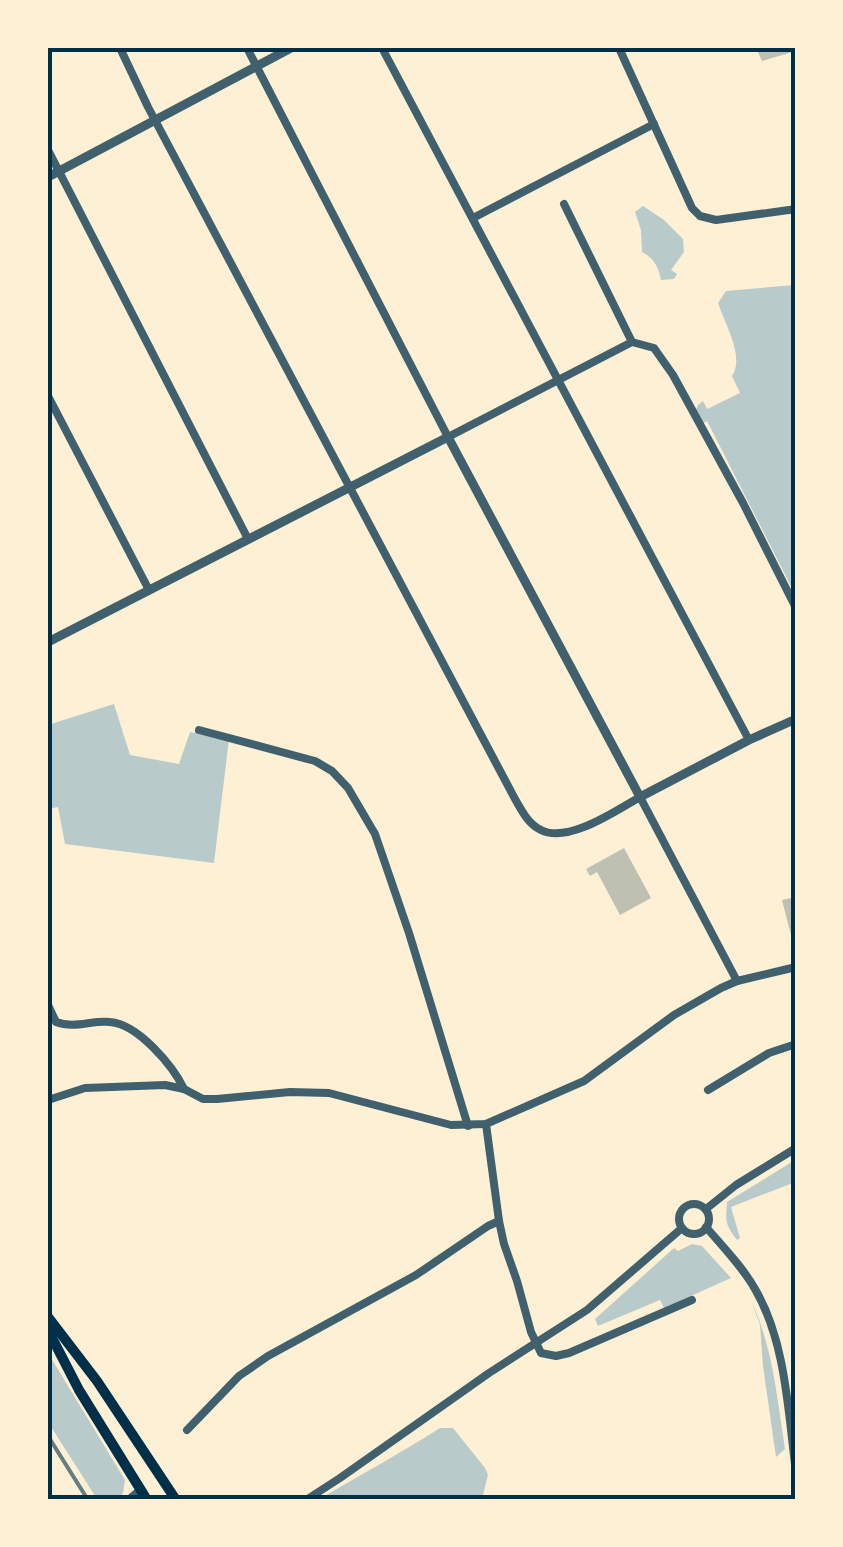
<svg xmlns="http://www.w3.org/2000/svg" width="843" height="1547" viewBox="0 0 843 1547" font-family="Mulish,sans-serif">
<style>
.green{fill:#b9caca}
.building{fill:#bec0b2}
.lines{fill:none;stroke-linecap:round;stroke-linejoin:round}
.minor{stroke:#3f606c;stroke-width:8}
.tertiary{stroke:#3f606c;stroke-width:9}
.secondary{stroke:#003049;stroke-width:10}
.rail{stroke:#657d81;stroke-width:4}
.neatline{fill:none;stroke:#003049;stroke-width:4}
</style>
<rect width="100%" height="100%" fill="#fdf0d5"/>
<g class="green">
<path d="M643 206 664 220 683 239 684 252 671 270 677 274 674 279 661 280C659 268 654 258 642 252L641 230 635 212Z"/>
<path d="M795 285V594L707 421 703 423 696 410 698 405 703 401 707 409 740 393 732 376C745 357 725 324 718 303L726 291Z"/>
<polygon points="114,704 130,755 179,764 190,732 229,739 214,863 65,844 58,807 48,809 48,725"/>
<path d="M795 1160V1182L731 1207 740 1238 737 1240C724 1223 726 1221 727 1202Z"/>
<polygon points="692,1244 702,1246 731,1278 664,1308 660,1300 598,1326 595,1319 674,1248 678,1251"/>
<path d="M751 1300C773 1348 777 1398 785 1449L776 1457 763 1366 760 1325Z"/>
<polygon points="48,1353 125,1480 123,1493 118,1499 97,1499 48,1422"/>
<path d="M440 1428H453L485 1468 488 1475 482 1499H320C360 1475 401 1453 440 1428Z"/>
</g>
<g class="building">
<polygon points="756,48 796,48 796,51 762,61"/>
<polygon points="624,848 651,898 620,915 597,872 590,876 586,869"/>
<polygon points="796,897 796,938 792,939 782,900"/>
</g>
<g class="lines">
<g class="minor">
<path d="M120 48 148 107 515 799C522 811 528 824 541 830 568 844 617 810 640 797L737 981"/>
<polyline points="247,48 448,437 632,342 654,348 673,375 743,503 796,608"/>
<polyline points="382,48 749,740"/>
<polyline points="619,48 692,208 700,216 716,220 796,209"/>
<polyline points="48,150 248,539"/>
<polyline points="564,204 632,342"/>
<polyline points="473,218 654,124"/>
<polyline points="48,396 149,590"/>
<polyline points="199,730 315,761 332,771 348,788 375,834 409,933 468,1126"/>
<path d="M48 1005 56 1022C74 1029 92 1020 110 1022 138 1024 173 1066 184 1089"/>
<polyline points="708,1090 769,1053 796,1044"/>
<polyline points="48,1100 85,1088 165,1085 184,1089 203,1099 217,1099 290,1092 329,1093 451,1125 486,1124 584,1081 674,1015 721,988 737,981 796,967"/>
<polyline points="486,1124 499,1221 504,1244 517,1281 531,1332 541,1353 556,1356 569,1353 692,1300"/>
<circle cx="694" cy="1219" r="15"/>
<polyline points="706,1209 736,1185 796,1148"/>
<path d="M706 1227C723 1247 742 1266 755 1289 786 1342 788 1412 796 1472"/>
<polyline points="187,1430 239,1376 268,1356 416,1275 488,1226 499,1221"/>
<polyline points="306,1500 340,1478 489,1373 587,1310 682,1228"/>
</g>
<g class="tertiary">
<polyline points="48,177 291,48"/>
<polyline points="48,642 448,437 640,797 749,740 796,719"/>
<polyline points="129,1500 141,1490"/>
</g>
<g class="secondary">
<polyline points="48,1317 97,1381 176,1500"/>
<polyline points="48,1330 79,1390 147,1500"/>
</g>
<polyline class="rail" points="48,1436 88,1500"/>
</g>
<rect width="843" height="1547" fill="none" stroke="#fdf0d5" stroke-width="100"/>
<rect x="50" y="50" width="743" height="1447" class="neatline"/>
</svg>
